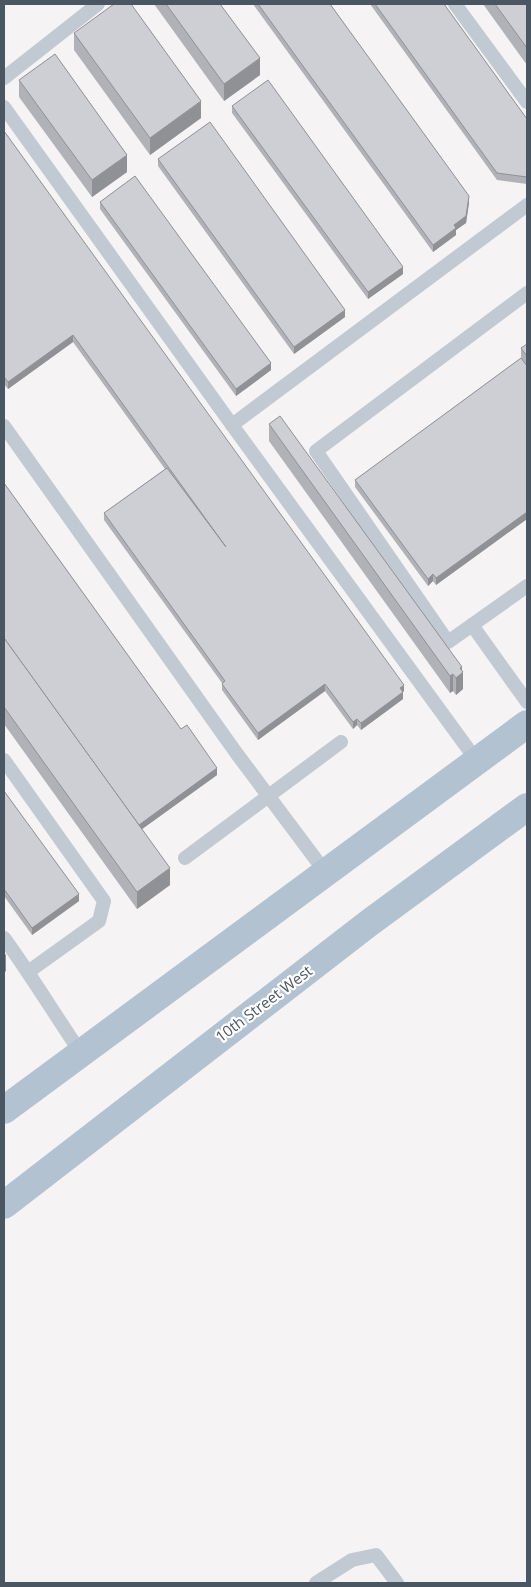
<svg xmlns="http://www.w3.org/2000/svg" width="531" height="1587" viewBox="0 0 531 1587" font-family="'Open Sans',sans-serif">
<style>
.lines{fill:none;stroke-linecap:round;stroke-linejoin:round}
.service{stroke:#c1cad2;stroke-width:14}
.primary{stroke:#b3c2d1;stroke-width:28}
.wall{fill:#b0b2b7}
.shaded-wall{fill:#909195}
.building{fill:#cdcfd5;stroke:#909195}
.labels{text-anchor:middle;stroke-width:4.5;stroke-linejoin:round;paint-order:stroke}
.street-label{font-size:15px;fill:#4a5661;stroke:#fff}
</style>
<rect width="100%" height="100%" fill="#f5f3f3"/>
<g class="lines">
<g class="service">
<polyline points="455,4 527,102"/>
<polyline points="4,78 98,4"/>
<polyline points="4,107 232,425 527,205"/>
<polyline points="527,293 316,451 448,642 527,586"/>
<polyline points="232,425 477,761"/>
<polyline points="4,426 237,754 326,873"/>
<polyline points="472,625 527,702"/>
<polyline points="4,760 104,901 99,921 28,972"/>
<polyline points="185,858 341,742"/>
<path d="M4 938C31 975 55 1015 81 1053"/>
<polyline points="316,1583 352,1560 376,1555 397,1583"/>
</g>
<g class="primary">
<polyline points="4,1110 527,724"/>
<polyline points="4,1205 369,923 527,807"/>
</g>
</g>
<g class="wall">
<polygon points="154,4 220,4 260,75 224,101"/>
<polygon points="253,4 330,4 469,203 466,223 456,230 456,235 433,252"/>
<polygon points="370,4 444,4 527,119 527,184 497,180"/>
<polygon points="483,4 527,4 527,65"/>
<polygon points="74,33 201,118 150,155 74,50"/>
<polygon points="19,80 127,172 92,197 19,97"/>
<polygon points="232,106 403,274 368,299 232,113"/>
<polygon points="4,131 404,691 403,692 403,699 361,730 357,725 353,729 325,691 258,740 222,690 222,683 104,520 104,513 165,469 73,342 8,389 4,384"/>
<polygon points="158,159 345,317 294,354 158,166"/>
<polygon points="100,202 271,370 236,396 100,209"/>
<polygon points="527,344 527,519 436,585 433,581 428,586 355,487 355,480 521,358 521,348"/>
<polygon points="269,424 462,671 463,689 456,695 453,691 450,693 269,441"/>
<polygon points="4,483 181,729 217,775 142,829 170,885 137,909 4,724"/>
<polygon points="4,791 79,901 32,935 4,896"/>
</g>
<g class="shaded-wall">
<polygon points="260,58 260,75 224,101 224,84"/>
<polygon points="201,101 201,118 150,155 150,138"/>
<polygon points="127,155 127,172 92,197 92,180"/>
<polygon points="469,196 469,203 466,223 456,230 456,235 433,252 433,245 454,225"/>
<polygon points="403,267 403,274 368,299 368,292"/>
<polygon points="345,310 345,317 294,354 294,347"/>
<polygon points="73,335 73,342 8,389 8,382"/>
<polygon points="271,363 271,370 236,396 236,389"/>
<polygon points="527,512 527,519 436,585 436,578"/>
<polygon points="433,574 433,581 428,586 428,579"/>
<polygon points="462,667 462,673 463,672 463,689 456,695 456,678 460,668"/>
<polygon points="453,674 453,691 450,693 450,676"/>
<polygon points="325,684 325,691 258,740 258,733"/>
<polygon points="404,685 404,691 400,695 400,688"/>
<polygon points="403,692 403,699 361,730 361,723"/>
<polygon points="357,719 357,725 353,729 353,722"/>
<polygon points="217,768 217,775 138,832 138,825"/>
<polygon points="170,868 170,885 137,909 137,892"/>
<polygon points="79,894 79,901 32,935 32,928"/>
<polygon points="6,954 6,971 4,973 4,956"/>
</g>
<g class="building">
<polygon points="114,4 131,4 201,101 150,138 74,33"/>
<polygon points="166,4 220,4 260,58 224,84"/>
<polygon points="258,4 330,4 469,196 466,216 454,225 456,228 433,245"/>
<polygon points="375,4 444,4 527,119 527,177 497,173"/>
<polygon points="495,4 527,4 527,48"/>
<polygon points="55,54 127,155 92,180 19,80"/>
<polygon points="268,80 403,267 368,292 232,106"/>
<polygon points="210,122 345,310 294,347 158,159"/>
<polygon points="4,131 404,685 400,688 403,692 361,723 357,719 353,722 325,684 258,733 222,684 225,681 104,513 167,468 226,547 73,335 8,382 4,377"/>
<polygon points="135,176 271,363 236,389 100,202"/>
<polygon points="527,344 527,356 521,348"/>
<polygon points="521,358 527,366 527,512 436,578 433,574 428,579 355,480"/>
<polygon points="280,416 462,667 460,668 463,672 456,678 453,674 450,676 269,424"/>
<polygon points="4,483 181,729 187,725 217,768 139,825 4,638"/>
<polygon points="4,638 170,868 137,892 4,707"/>
<polygon points="4,791 79,894 32,928 4,889"/>
</g>
<g class="labels">
<g class="street-label">
<text transform="translate(264 1004) rotate(-37)" y="5">10th Street West</text>
</g>
</g>
<rect width="531" height="1587" fill="none" stroke="#4a5661" stroke-width="10"/>
</svg>
